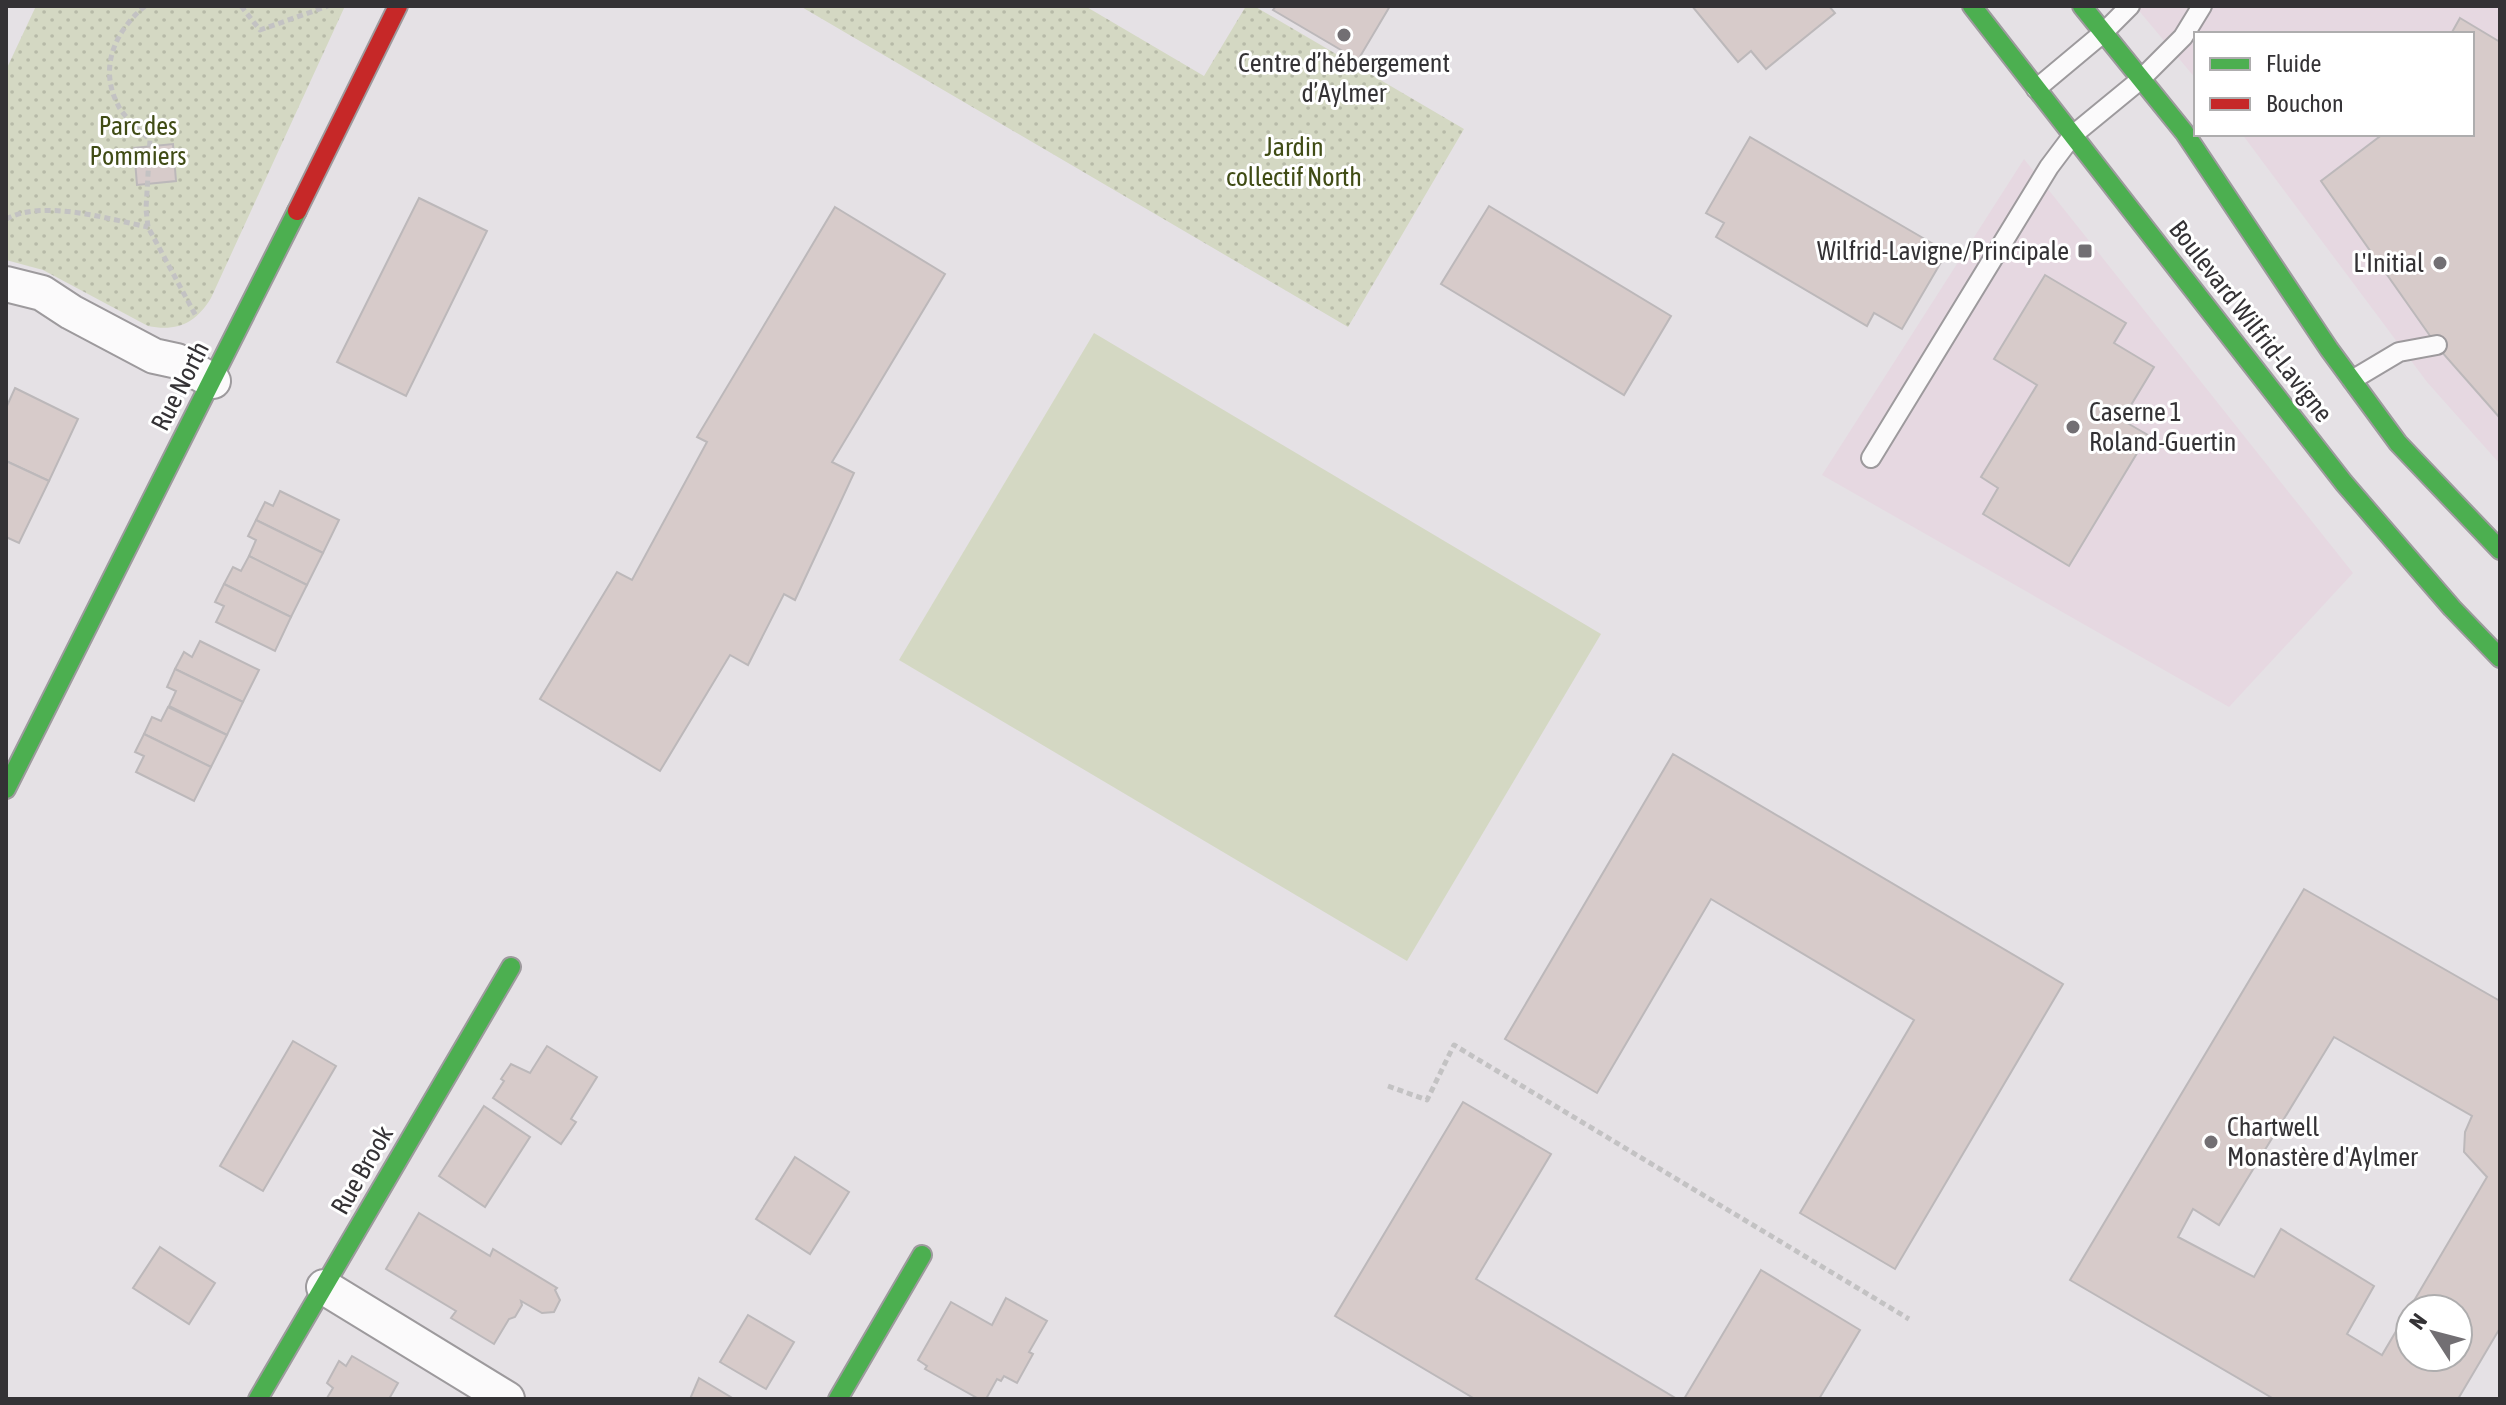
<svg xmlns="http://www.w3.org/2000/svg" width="2506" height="1405" viewBox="0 0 2506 1405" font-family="'Asap Condensed',sans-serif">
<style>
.commercial{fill:#e6d8e1}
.grass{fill:#d4d8c3}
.park{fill:url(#park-dots)}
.building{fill:#d7cbca;stroke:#bcb8ba;stroke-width:2;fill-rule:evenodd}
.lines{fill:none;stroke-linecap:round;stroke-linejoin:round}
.lane-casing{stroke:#9d9a9d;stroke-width:22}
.street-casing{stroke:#9d9a9d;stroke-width:38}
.fast-casing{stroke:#9d9a9d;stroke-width:22}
.jam-casing{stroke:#9d9a9d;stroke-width:22}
.path{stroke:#c3c2c3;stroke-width:5;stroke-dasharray:6 4;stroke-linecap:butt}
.lane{stroke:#fbfafb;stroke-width:18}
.street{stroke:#fbfafb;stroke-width:34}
.fast{stroke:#4caf50;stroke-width:18}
.jam{stroke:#c62828;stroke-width:18}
.poi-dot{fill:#726f73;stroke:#fff;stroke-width:3}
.labels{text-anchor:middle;stroke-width:6;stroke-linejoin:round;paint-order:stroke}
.poi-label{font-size:26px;fill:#343235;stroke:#fff;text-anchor:end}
.park-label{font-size:26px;fill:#404c15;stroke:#fff}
.street-label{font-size:26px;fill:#343235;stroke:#fff}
</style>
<defs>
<pattern id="park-dots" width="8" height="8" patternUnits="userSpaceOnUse" patternTransform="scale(2)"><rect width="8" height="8" fill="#d4d8c3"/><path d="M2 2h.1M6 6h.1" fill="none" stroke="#b7baa8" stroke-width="1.8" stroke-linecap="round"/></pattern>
</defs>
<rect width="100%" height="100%" fill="#e5e1e5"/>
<g class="commercial">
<polygon points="2135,6 2500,6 2500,464 2427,382 2242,134 2472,134 2472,34 2196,34 2196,79"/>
<polygon points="2024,159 2353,573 2229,707 1822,475"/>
</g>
<polygon class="grass" points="1094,333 1601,634 1407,961 899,660"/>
<g class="park">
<path d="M36 6H345L211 298C196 323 177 332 148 326L43 270 6 260V70Z"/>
<polygon points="800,6 1085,6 1204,76 1246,6 1254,6 1464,129 1348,327"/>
</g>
<g class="building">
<polygon points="1276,6 1390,6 1358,60 1273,10"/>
<polygon points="1692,6 1829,6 1835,13 1766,69 1751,51 1738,62"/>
<polygon points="2460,18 2500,42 2500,418 2440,350 2321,181 2383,134 2472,134 2472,34 2451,34"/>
<polygon points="1750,137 1947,252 1902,329 1874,313 1867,326 1716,237 1724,223 1706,213"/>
<polygon points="173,144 176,181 137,185 134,148"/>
<polygon points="419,198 487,231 406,396 337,362"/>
<polygon points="1489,206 1671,316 1624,395 1441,284"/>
<polygon points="835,207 945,274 832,462 854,473 795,600 784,594 748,665 730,655 660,771 540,699 617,572 632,580 707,442 697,437"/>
<polygon points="2045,275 2126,323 2114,343 2154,367 2122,420 2148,435 2069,566 1983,514 1998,488 1981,477 2037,385 1994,359"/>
<polygon points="15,388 78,419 49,481 6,461 6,408"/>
<polygon points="6,461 49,481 19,543 6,537"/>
<polygon points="280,491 339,520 323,553 256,520 265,502 273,506"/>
<polygon points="256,520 323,553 307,585 249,556 256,540 248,536"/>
<polygon points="249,556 307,585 291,617 224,584 233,567 241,571"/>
<polygon points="224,584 291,617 275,651 216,622 224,606 215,602"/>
<polygon points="200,641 259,670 243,702 175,669 184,652 192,657"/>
<polygon points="175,669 243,702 227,735 169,706 176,691 167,687"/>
<polygon points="168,707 227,735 211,767 144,734 152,717 161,721"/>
<polygon points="144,734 211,767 194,801 136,772 144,756 135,752"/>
<polygon points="1673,754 2063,984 1895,1269 1800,1213 1914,1020 1711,899 1597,1093 1505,1039"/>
<path d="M2304 889 2500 1001V1328L2458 1399H2274L2070 1280ZM2334 1037 2472 1116 2465 1132 2464 1152 2487 1177 2382 1355 2347 1334 2374 1286 2281 1229 2254 1277 2178 1237 2193 1209 2219 1225ZM2410 1309H2458V1357H2410Z"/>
<polygon points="293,1041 336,1066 263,1191 220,1166"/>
<polygon points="547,1046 597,1077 571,1119 576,1122 561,1144 493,1098 504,1081 501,1079 511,1064 530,1073"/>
<polygon points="1463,1102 1551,1154 1476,1279 1677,1399 1475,1399 1335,1316"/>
<polygon points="484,1106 530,1137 485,1207 439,1176"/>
<polygon points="795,1157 849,1192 810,1254 756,1219"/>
<polygon points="419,1213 490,1256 493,1249 557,1288 555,1290 560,1300 554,1312 542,1313 521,1301 522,1305 515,1317 509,1319 494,1344 451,1318 456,1311 386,1269"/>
<polygon points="160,1247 215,1283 189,1324 133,1288"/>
<polygon points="1761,1270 1860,1330 1819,1399 1684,1399"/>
<polygon points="1006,1298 1047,1321 1029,1352 1033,1354 1017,1383 1004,1376 1001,1381 997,1379 986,1399 979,1399 925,1369 927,1366 918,1360 951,1302 992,1325"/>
<polygon points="748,1315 794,1342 766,1389 720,1362"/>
<polygon points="352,1356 398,1383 389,1399 327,1398 333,1388 327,1383 339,1361 346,1366"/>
<polygon points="699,1378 734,1399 690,1399"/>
</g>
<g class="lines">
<g class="lane-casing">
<g id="lane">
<polyline points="2036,89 2103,33 2130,6"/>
<polyline points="2352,380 2399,352 2437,345"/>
<polyline points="1871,458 2049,167 2073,135 2140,80 2183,37 2202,6"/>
</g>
</g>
<g class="street-casing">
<g id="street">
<polyline points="6,284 42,293 71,312 154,356 177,361 213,381"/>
<polyline points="324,1287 507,1399"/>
</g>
</g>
<g class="fast-casing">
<g id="fast">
<polyline points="1972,6 2344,483 2452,608 2500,658"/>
<polyline points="2082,6 2184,132 2329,349 2398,443 2500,550"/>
<polyline points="6,789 297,211"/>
<polyline points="258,1399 511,967"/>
<polyline points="838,1399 922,1255"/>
</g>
</g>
<g class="jam-casing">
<polyline id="jam" points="297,211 398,6"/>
</g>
<g class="path">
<path d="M145 6C114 32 98 69 119 107 126 119 140 130 150 140L146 209 148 227 197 318"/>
<polyline points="241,6 260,30 328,6"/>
<path d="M6 219C43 199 108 219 148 227"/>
<polyline points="1388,1086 1427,1100 1454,1045 1909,1319"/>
</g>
<use href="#lane" class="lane"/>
<use href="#street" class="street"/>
<use href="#fast" class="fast"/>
<use href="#jam" class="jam"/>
</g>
<g class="poi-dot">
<circle cx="1344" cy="35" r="8"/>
<rect x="2077" y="243" width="16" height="16" rx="4"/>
<circle cx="2440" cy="263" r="8"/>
<circle cx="2073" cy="427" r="8"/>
<circle cx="2211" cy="1142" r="8"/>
</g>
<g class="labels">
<g class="poi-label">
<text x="1344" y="72" text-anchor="middle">Centre d’hébergement<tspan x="1344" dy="30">d’Aylmer</tspan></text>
<text x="2069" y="260">Wilfrid-Lavigne/Principale</text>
<text x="2424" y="272">L'Initial</text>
<text x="2089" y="421" text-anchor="start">Caserne 1<tspan x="2089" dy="30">Roland-Guertin</tspan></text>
<text x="2227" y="1136" text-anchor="start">Chartwell<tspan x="2227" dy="30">Monastère d'Aylmer</tspan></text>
</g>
<g class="park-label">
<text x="138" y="135">Parc des<tspan x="138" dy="30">Pommiers</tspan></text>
<text x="1294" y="156">Jardin<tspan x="1294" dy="30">collectif North</tspan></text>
</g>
<g class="street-label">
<text transform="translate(2251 321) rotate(52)" y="9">Boulevard Wilfrid-Lavigne</text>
<text transform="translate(180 386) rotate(-63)" y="9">Rue North</text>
<text transform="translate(362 1170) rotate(-60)" y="9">Rue Brook</text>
</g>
</g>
<rect width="2506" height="1405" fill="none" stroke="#343235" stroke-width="16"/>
<rect x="2194" y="32" width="280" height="104" fill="#ffffff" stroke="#aeadae" stroke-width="2"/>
<rect x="2210" y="58" width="40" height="12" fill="#4caf50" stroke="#aeadae" stroke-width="2"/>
<text x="2266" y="72" font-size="24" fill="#343235">Fluide</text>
<rect x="2210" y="98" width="40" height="12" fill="#c62828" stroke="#aeadae" stroke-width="2"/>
<text x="2266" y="112" font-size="24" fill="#343235">Bouchon</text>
<g transform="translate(2434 1333) rotate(306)"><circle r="38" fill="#ffffff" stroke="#aeadae" stroke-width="2"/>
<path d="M0-6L14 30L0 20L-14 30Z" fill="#726f73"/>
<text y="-12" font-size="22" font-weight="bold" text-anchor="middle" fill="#343235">N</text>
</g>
</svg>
